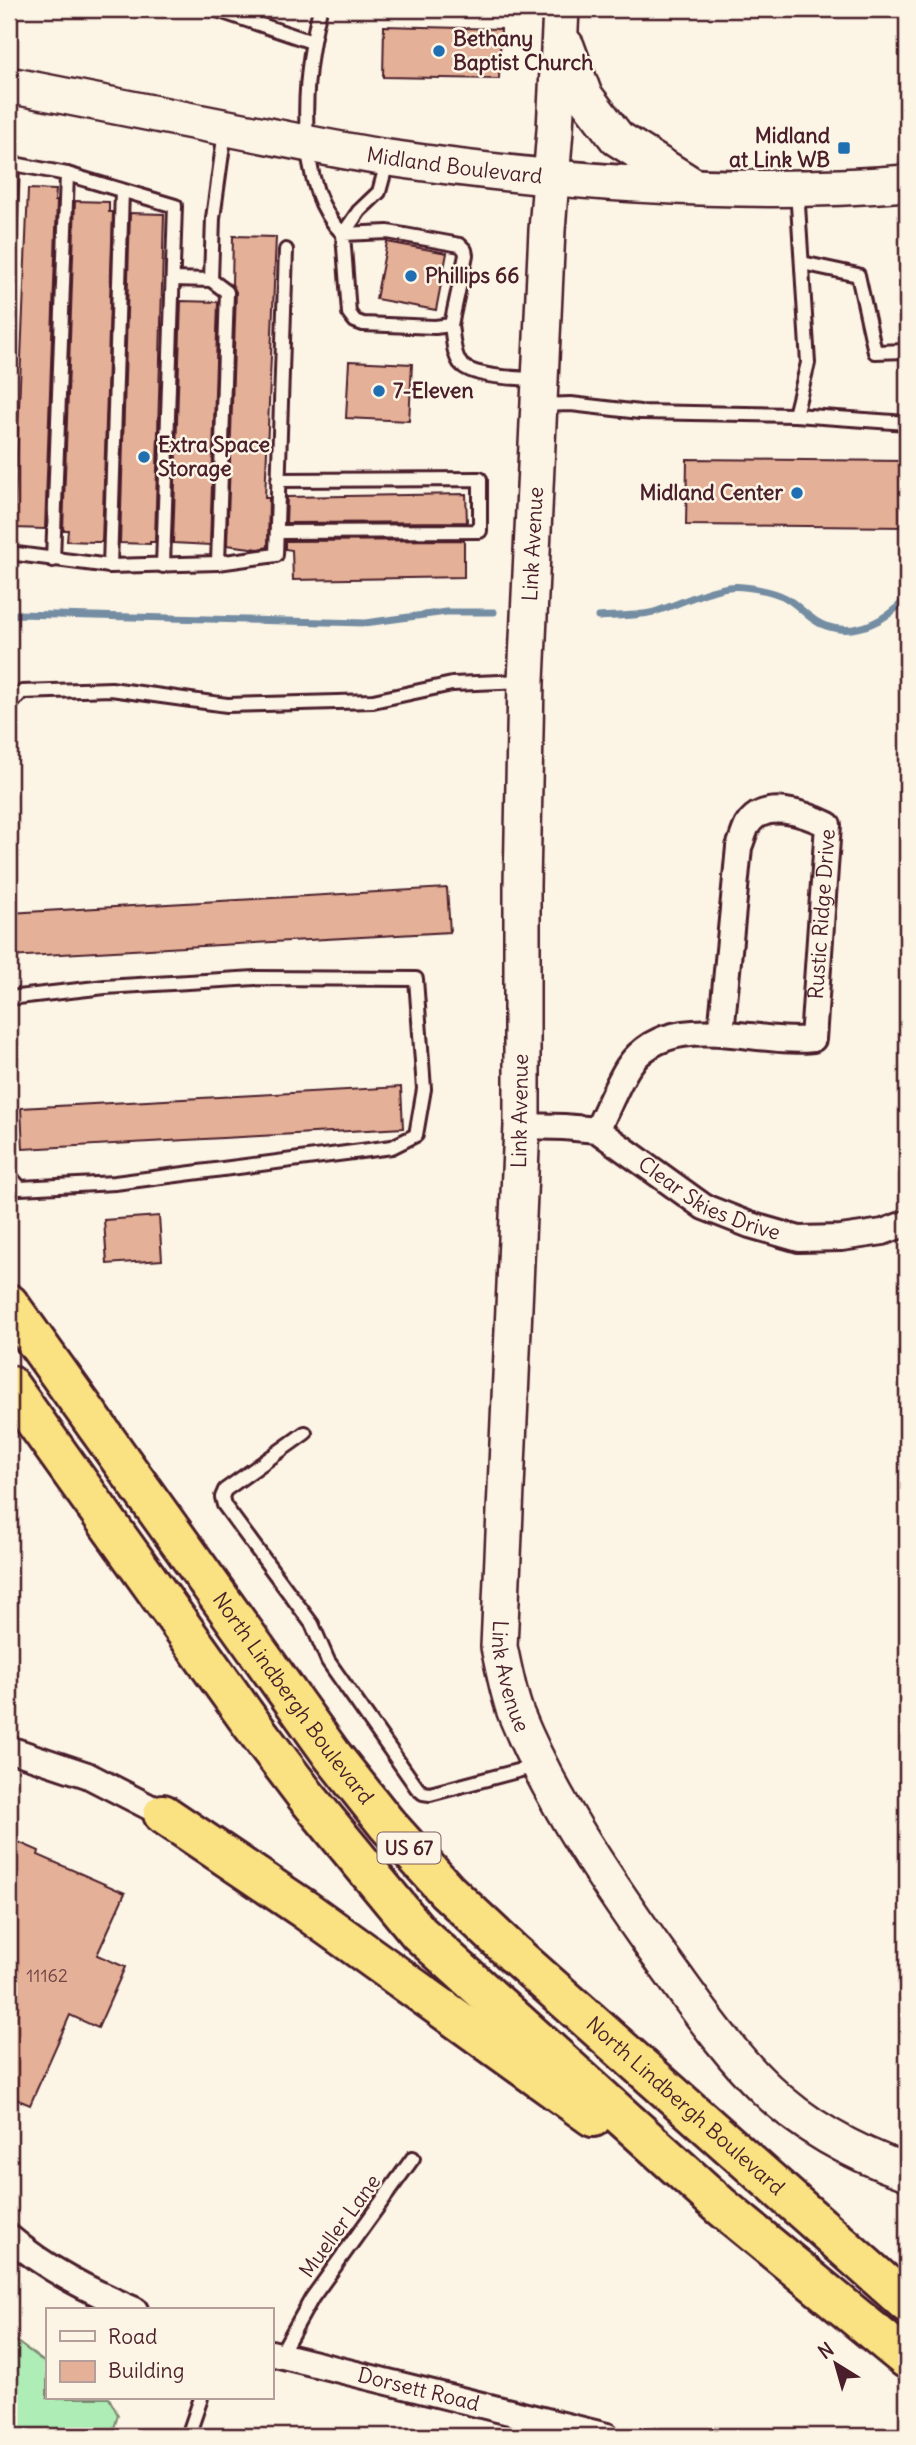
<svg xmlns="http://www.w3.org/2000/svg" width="916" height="2445" viewBox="0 0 916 2445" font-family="Delius,sans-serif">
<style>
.green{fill:#aeeeb6;stroke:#7c8670;stroke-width:2}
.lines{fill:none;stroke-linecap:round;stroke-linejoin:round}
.stream{stroke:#758da3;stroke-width:7}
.building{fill:#e4b097;stroke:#4a1f2b;stroke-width:2}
.lane-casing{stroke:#4a1f2b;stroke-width:18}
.street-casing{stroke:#4a1f2b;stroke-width:30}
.secondary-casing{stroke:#4a1f2b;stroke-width:40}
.highway-casing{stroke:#4a1f2b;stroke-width:44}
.lane{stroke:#fcf5e5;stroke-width:12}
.street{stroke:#fcf5e5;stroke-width:24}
.secondary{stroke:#fcf5e5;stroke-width:35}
.highway{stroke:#fae181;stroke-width:38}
.poi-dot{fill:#1f6fb2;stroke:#fcf5e5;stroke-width:2.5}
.labels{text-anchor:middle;stroke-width:5;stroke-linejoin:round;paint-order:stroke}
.number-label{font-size:18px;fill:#704346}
.shield{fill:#fcf5e5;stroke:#7f5f63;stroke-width:2}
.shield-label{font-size:19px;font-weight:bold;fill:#4a1f2b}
.poi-label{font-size:21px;font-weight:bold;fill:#4a1f2b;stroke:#fcf5e5;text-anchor:start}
.street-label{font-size:21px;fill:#4a1f2b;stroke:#fcf5e5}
</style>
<rect width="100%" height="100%" fill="#fcf5e5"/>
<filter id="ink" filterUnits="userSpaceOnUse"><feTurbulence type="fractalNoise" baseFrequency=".0143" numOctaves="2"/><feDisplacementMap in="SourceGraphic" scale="14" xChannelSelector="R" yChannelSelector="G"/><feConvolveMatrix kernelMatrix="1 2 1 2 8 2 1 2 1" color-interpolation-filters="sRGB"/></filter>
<g filter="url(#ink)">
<polygon class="green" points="9,2336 47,2364 47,2398 109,2398 118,2415 112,2435 9,2436"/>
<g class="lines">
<g class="stream">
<polyline points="9,616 18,614 365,623 446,612 494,612"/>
<path d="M598 617C617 615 639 617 657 611 680 604 705 590 729 587 743 585 774 591 786 598 800 606 810 621 826 626 857 637 886 620 907 598"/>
</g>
</g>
<g class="building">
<polygon points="384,26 501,29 499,79 383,77"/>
<polygon points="28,189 56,190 55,201 57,201 45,529 14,528"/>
<polygon points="75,201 109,202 109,212 113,212 102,542 95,542 67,541 68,530 63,530"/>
<polygon points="130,213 164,214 155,542 150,542 150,544 120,543"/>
<polygon points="233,236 276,237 265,498 269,498 268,547 259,549 227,545 236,292 232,284"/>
<polygon points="387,242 447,253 436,310 376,299"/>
<polygon points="181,301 218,302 210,545 173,543"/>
<polygon points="349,361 412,364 409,421 346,418"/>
<polygon points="687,459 907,461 907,527 686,525"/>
<polygon points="466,494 467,522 286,523 287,497"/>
<polygon points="464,540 464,577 293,580 292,550 285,549 285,541"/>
<polygon points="447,888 450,932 9,957 9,913"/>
<polygon points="401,1087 403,1128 23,1149 21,1108"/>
<polygon points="159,1216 162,1260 107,1264 104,1220"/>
<polygon points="9,1838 39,1851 38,1855 125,1893 97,1955 125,1967 98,2028 70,2015 30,2105 9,2096"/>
</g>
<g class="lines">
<g class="lane-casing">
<g id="lane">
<polyline points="214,9 312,42"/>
<path d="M320 9C304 72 292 184 343 234L359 211 379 192 388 159"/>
<polyline points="9,163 67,174 175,206 163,566"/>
<polyline points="9,250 12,163"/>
<polyline points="802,263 858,275 875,352 907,351"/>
<polyline points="173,279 211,280 227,292 218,563"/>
<polyline points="211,280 213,218 225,131"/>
<path d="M451 325 466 255 465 250 460 245 388 232 343 234 349 313 355 321 363 324 435 327 451 325C453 337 453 353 460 363 472 378 519 378 537 379"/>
<polyline points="541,405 571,404 640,412 795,415 808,363 797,189"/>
<polyline points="795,415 907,423"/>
<polyline points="277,532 480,531 480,479 278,480"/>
<polyline points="9,553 110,566 218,563 276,555 286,250"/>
<polyline points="53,560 67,174"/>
<polyline points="110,566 122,191"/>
<polyline points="9,706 22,692 111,689 227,705 373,701 452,684 523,681"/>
<polyline points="9,998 105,987 255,978 416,979 424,1089 416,1135 392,1147 115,1183 20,1188 9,1175"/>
<polyline points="305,1433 225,1490 222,1497 224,1505 312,1624 328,1661 417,1788 423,1793 430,1794 536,1766"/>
<polyline points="280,2355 312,2298 413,2158"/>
<polyline points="188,2436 201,2398"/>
</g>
</g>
<g class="street-casing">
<g id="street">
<path id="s1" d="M522 1126 564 1127 597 1130 704 1207 750 1225 799 1239 841 1238 883 1232 907 1223"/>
<path id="s2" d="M597 1130C607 1110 616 1086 628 1067 670 1006 754 1046 813 1039L828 825C806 814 763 798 747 826 744 832 742 840 739 847L721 1033"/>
<polyline points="9,1749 87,1775 163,1814"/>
<path d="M9 2237C46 2269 90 2291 135 2310"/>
<path id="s3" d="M271 2353 607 2436"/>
</g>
</g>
<g class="secondary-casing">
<g id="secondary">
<path id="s4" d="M561 9 555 130 547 230 526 681 522 886V1126L499 1647C504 1669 508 1693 516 1714 552 1803 613 1891 669 1969 699 2010 729 2054 766 2089 805 2127 856 2154 907 2172"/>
<polyline points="566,46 584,95 617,138 690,184"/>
<path id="s5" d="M9 85C87 100 165 115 243 131 291 140 340 151 389 158 555 182 740 197 907 183"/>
</g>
</g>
<g class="highway-casing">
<g id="highway">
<path id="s6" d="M9 1304 332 1755 386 1823 447 1891 514 1954 907 2303"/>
<polyline points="9,1385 250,1722 306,1796 419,1933 722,2207 907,2359"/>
<polyline points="163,1814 304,1909 593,2117"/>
</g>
</g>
<use href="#lane" class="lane"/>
<use href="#street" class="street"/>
<use href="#secondary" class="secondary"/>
<use href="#highway" class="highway"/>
</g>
</g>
<g class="poi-dot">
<circle cx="439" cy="51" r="7"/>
<rect x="837" y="141" width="14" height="14" rx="3.5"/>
<circle cx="411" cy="276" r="7"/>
<circle cx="379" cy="391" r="7"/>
<circle cx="144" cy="457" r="7"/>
<circle cx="797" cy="493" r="7"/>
</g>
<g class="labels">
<g class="number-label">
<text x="47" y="1982">11162</text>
</g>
<rect class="shield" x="377.5" y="1832.5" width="63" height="31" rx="5"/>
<g class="shield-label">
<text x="409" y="1855">US 67</text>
</g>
<g class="poi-label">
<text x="453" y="46">Bethany<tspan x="453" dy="24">Baptist Church</tspan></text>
<text x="830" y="143" text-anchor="end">Midland<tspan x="830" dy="24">at Link WB</tspan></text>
<text x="425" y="283">Phillips 66</text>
<text x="393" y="398">7-Eleven</text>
<text x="158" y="452">Extra Space<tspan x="158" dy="24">Storage</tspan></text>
<text x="783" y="500" text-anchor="end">Midland Center</text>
</g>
<g class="street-label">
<text dy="7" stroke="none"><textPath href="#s5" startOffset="453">Midland Boulevard</textPath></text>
<text transform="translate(533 544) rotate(-87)" y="7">Link Avenue</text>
<text dy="7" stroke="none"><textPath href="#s2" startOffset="392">Rustic Ridge Drive</textPath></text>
<text transform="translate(520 1111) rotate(-89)" y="7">Link Avenue</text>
<text dy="7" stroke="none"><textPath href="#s1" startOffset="208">Clear Skies Drive</textPath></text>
<text dy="7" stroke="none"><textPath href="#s4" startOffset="1670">Link Avenue</textPath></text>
<text dy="7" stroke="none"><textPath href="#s6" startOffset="486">North Lindbergh Boulevard</textPath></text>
<text dy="7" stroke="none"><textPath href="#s6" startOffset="1054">North Lindbergh Boulevard</textPath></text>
<text transform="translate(340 2226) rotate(-54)" y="7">Mueller Lane</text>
<text dy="7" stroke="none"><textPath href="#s3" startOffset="152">Dorsett Road</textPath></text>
</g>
</g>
<rect width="916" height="2445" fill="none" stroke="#fcf5e5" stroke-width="35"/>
<rect x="18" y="18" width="881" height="2410" fill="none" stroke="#4a1f2b" stroke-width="2.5" filter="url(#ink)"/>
<rect x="46" y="2308" width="228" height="91" fill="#fcf5e5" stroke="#b59f9b" stroke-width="2"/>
<rect x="60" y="2331" width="35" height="10" fill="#fcf5e5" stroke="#b59f9b" stroke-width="2"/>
<text x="108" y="2344" font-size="21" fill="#4a1f2b">Road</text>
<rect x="60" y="2361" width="35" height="21" fill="#e4b097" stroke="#b59f9b" stroke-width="2"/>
<text x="108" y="2378" font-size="21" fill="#4a1f2b">Building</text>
<g transform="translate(836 2364) rotate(323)" stroke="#fcf5e5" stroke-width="5" paint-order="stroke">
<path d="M0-5L12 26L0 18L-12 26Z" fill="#4a1f2b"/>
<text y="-10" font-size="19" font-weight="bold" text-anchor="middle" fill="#4a1f2b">N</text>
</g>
</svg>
